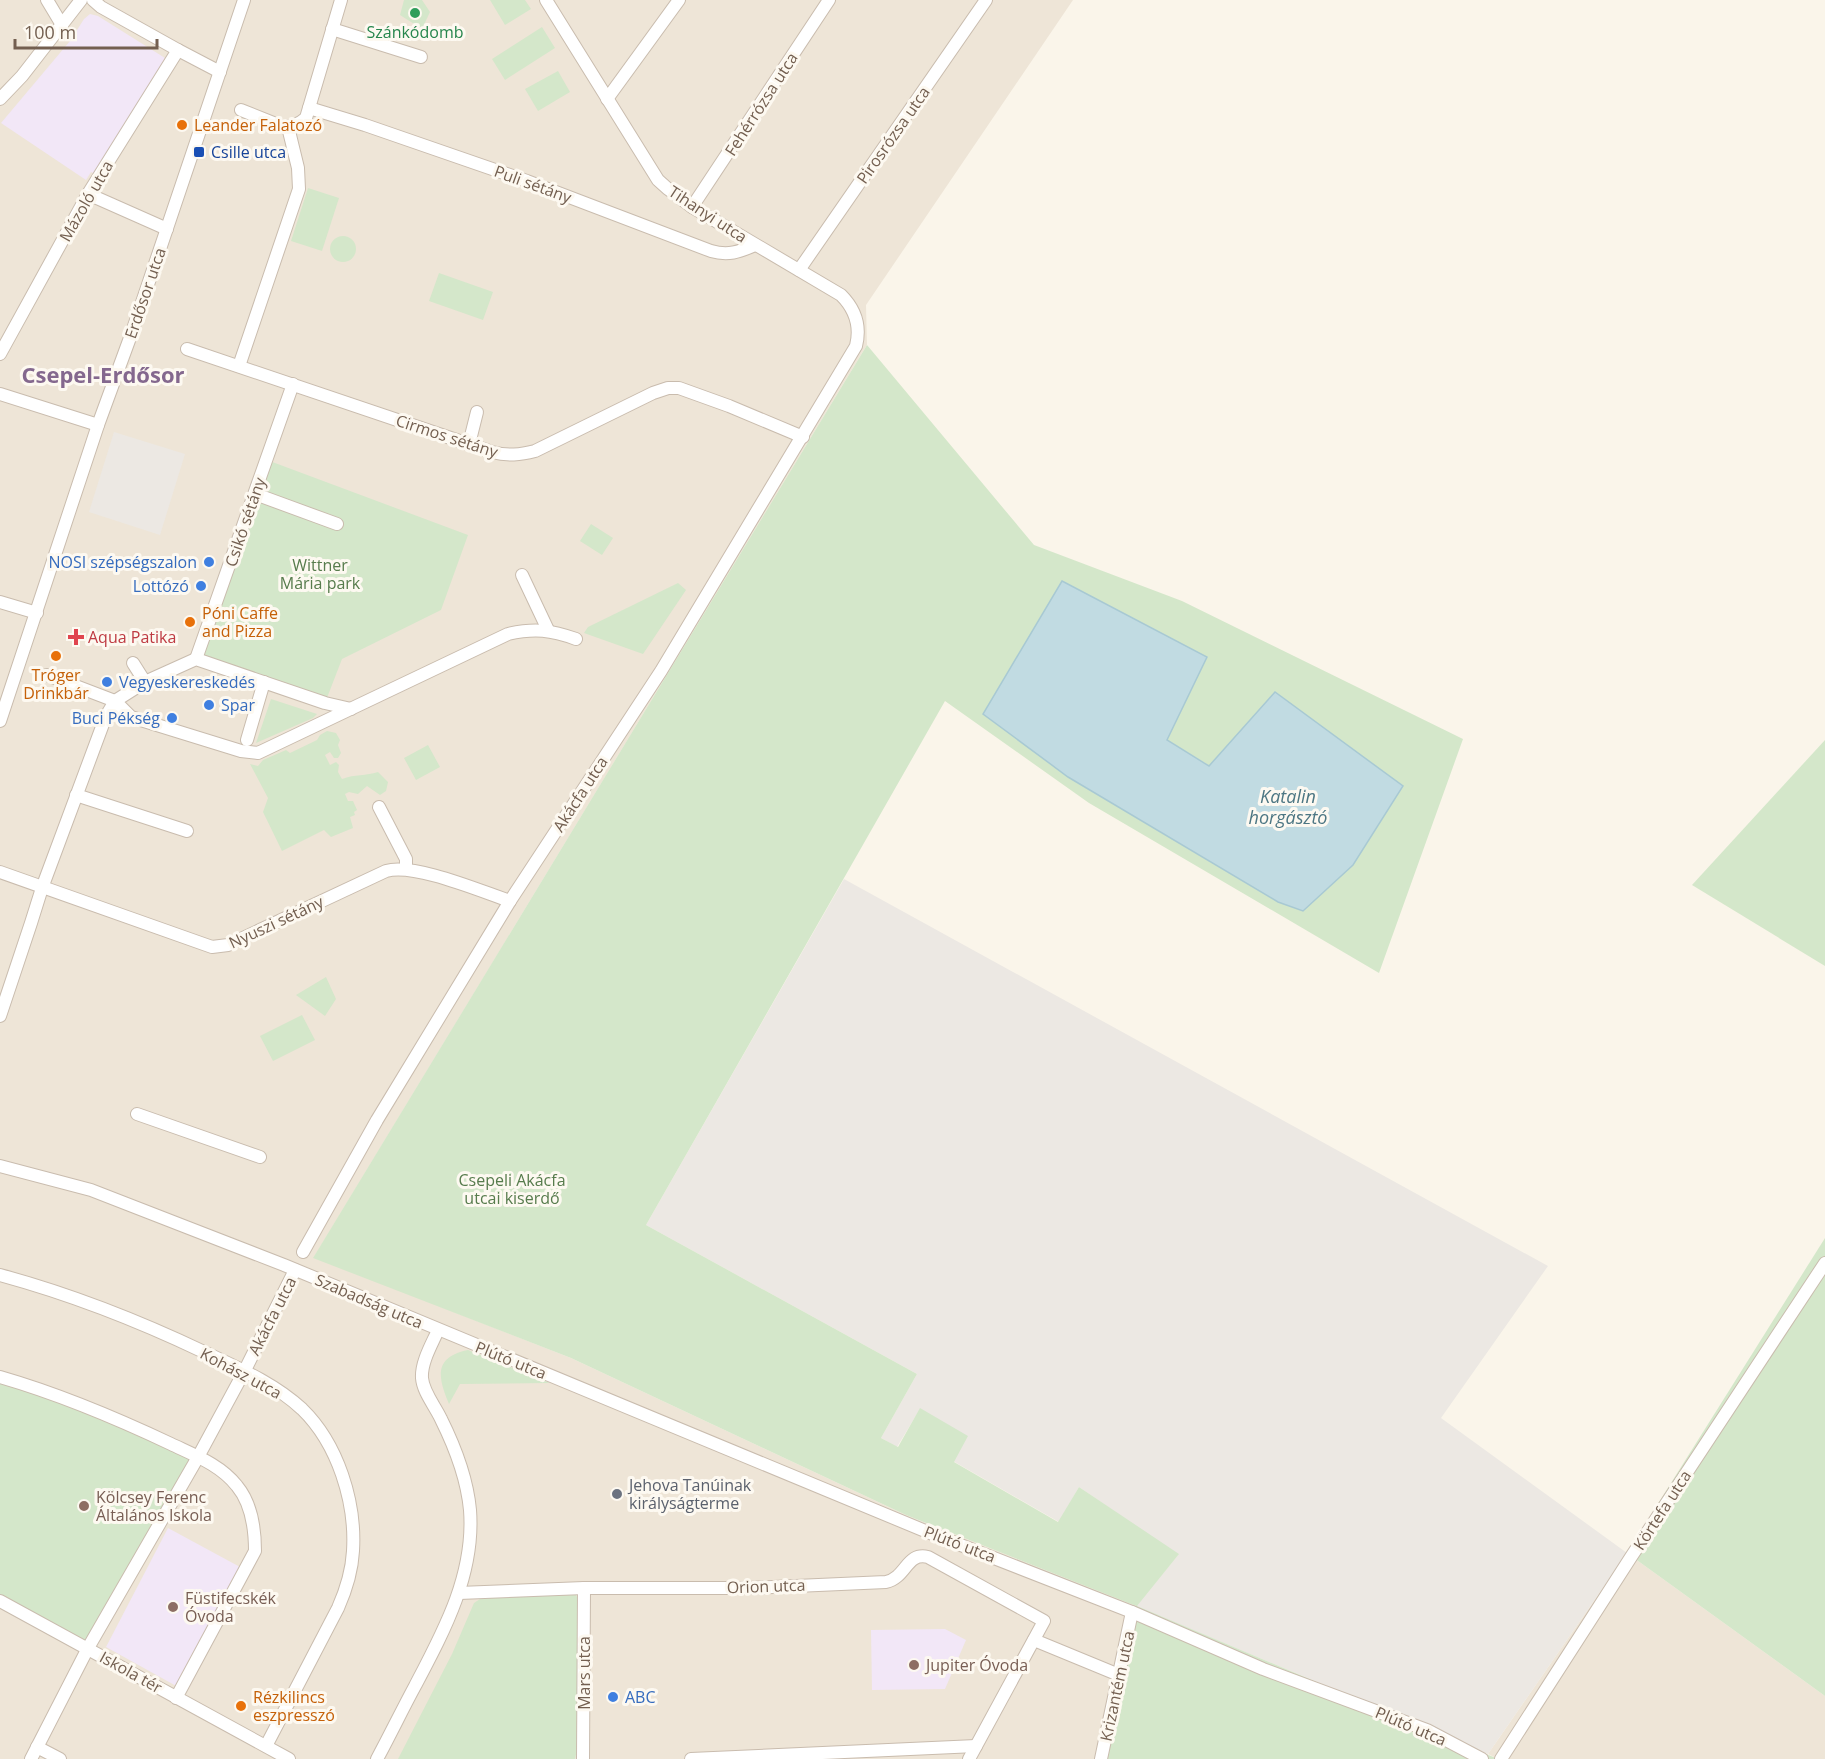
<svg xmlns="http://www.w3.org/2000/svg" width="1825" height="1759" viewBox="0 0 1825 1759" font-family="'Open Sans',sans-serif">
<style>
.residential{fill:#eee5d7}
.industrial{fill:#ece8e3}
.education{fill:#f2e7f7}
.green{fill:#d4e7ca;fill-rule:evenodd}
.water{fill:#c1dbe2;stroke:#a8c9d3;stroke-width:1.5}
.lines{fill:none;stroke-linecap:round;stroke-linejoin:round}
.minor-casing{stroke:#c9bcae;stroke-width:14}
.minor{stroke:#fff;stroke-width:12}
.leisure-dot{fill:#2e9e5b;stroke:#fdf9f1;stroke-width:2}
.food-dot{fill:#e8710a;stroke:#fdf9f1;stroke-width:2}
.transit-dot{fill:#1a4fb4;stroke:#fdf9f1;stroke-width:2}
.shop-dot{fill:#3f7fe0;stroke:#fdf9f1;stroke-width:2}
.health-dot{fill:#e0444e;stroke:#fdf9f1;stroke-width:2}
.worship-dot{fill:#6b7280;stroke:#fdf9f1;stroke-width:2}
.education-dot{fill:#8d6e63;stroke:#fdf9f1;stroke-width:2}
.labels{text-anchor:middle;stroke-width:6;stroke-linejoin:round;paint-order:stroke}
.leisure-label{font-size:16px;fill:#27864d;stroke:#fdf9f1}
.street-label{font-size:16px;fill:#735f50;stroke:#fdf9f1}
.food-label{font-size:16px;fill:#c56008;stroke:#fdf9f1;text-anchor:start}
.transit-label{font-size:16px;fill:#164399;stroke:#fdf9f1;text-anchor:start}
.shop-label{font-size:16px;fill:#366cbe;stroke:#fdf9f1;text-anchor:end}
.park-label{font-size:16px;fill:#577c4d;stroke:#fdf9f1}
.health-label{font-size:16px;fill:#be3a42;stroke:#fdf9f1;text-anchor:start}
.worship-label{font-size:16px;fill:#5b616d;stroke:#fdf9f1;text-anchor:start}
.education-label{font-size:16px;fill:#785e54;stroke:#fdf9f1;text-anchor:start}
.water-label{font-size:18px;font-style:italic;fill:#4c7683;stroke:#fdf9f1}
.district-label{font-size:22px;font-weight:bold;fill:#84688e;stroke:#fdf9f1}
</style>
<rect width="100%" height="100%" fill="#faf5ea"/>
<g class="residential">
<polygon points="0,0 1073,0 866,305 867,345 314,1257 571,1358 906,1515 1136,1606 1102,1759 0,1759"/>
<polygon points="1627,1553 1825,1696 1825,1759 1498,1759 1488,1754"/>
</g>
<g class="industrial">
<polygon points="114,432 185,454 160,535 89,512"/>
<polygon points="844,879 1548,1266 1441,1418 1627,1553 1488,1754 1136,1606 1178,1555 1079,1487 1059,1522 953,1461 920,1409 897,1447 881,1438 917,1374 646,1225"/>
</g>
<g class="education">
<polygon points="90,14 98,16 165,58 95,174 91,172 86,180 1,123 70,41 84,19"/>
<polygon points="168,1528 240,1567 178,1687 106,1647"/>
<polygon points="945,1629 966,1640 945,1689 872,1690 871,1630"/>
</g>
<g class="green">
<polygon points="404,0 422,0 430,12 422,29 400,15"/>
<polygon points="490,0 525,0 531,9 505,25"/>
<polygon points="542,27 555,48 505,80 492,59"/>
<polygon points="558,71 570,92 538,111 525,89"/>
<polygon points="308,188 339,198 322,251 291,241"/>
<circle cx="343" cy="249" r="13"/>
<polygon points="439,273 493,292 483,320 429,301"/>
<path d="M867 345 1034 545 1182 601 1463 739 1379 973 1089 803 945 701 646 1225 917 1374 881 1438 898 1447 920 1408 968 1436 954 1462 1058 1522 1079 1487 1179 1554 1137 1606 1498 1759H1102L1136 1606 906 1515 571 1358 313 1258ZM1206 657 1167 740 1210 766 1278 902 1068 777Z"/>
<polygon points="267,460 468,535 441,610 342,659 325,703 196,659"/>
<polygon points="591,524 613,538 602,555 580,541"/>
<polygon points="678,583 686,590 643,654 584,633 588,627"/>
<polygon points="271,699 317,714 313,718 256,743"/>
<path d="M327 731 336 733 340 740 338 745 341 753 338 758H334L330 752 325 755 330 765 336 762 339 765 338 772 342 779C355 774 366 776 378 772L388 782 386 791 380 795 367 786 358 794 349 792 345 794 348 801H353L357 810 354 812 355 815 350 817 353 828 331 837 324 830 282 851 263 812 268 798 250 764 258 766 263 760 286 750 290 753 317 740 320 735Z"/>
<polygon points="1825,740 1825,966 1692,885"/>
<polygon points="428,745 440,767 416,780 404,758"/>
<polygon points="326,977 336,999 325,1016 296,995"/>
<polygon points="302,1015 315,1040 273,1061 260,1036"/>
<polygon points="1825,1238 1825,1696 1627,1553"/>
<path d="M468 1350 550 1383 460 1384 449 1404C438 1378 433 1357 468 1350Z"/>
<polygon points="0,1377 198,1457 88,1648 0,1601"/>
<polygon points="576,1595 579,1601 578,1745 575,1759 398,1759 452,1654 474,1603 483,1597"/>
</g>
<polygon class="water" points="1062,581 1207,657 1167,740 1209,766 1275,692 1403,786 1353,865 1303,911 1278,902 1068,777 983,714"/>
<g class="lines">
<g class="minor-casing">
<g id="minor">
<polyline points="47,0 62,25"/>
<polyline points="93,0 101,7 178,50 220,72"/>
<polyline points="332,29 421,57"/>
<polyline points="0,99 22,76 81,0"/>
<polyline points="607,99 679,0"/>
<path d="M309 108 365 125 527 181 711 251C728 256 739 252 755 245"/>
<path d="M241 110 281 126C292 127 298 125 306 118L341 0"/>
<polyline points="88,194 167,229"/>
<polyline points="692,207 829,0"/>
<polyline points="799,270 986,0"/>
<path d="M187 349 492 452C508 456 520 455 535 451L653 393 668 388H679L729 406 803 437"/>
<polyline points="0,354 88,194 178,50"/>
<polyline points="239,366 299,189 298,168 288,127"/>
<polyline points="0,394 98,425"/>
<polyline points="469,444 477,412"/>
<polyline points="255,494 337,524"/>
<polyline points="522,575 548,630"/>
<polyline points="0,602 37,613"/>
<polyline points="196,659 293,384"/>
<polyline points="133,663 145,682"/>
<path d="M47 675 115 701 131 717 241 751 258 753 508 634C535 628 551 630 576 639"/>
<polyline points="0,721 98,425 131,335 244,0"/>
<polyline points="247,740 264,682"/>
<polyline points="76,795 187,831"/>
<polyline points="379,807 406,859 406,869"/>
<path d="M0 872 212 947 228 945 386 871C415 863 480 891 510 901"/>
<polyline points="0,1016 31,923 42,888 106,716 115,701 145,682 196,659 325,703 351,709"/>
<polyline points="137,1114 260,1157"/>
<polyline points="0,1166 91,1190 284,1265 930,1533 1132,1612 1263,1669 1427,1730 1482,1759"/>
<path d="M303 1252 377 1120 510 901 661 671 856 346C861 326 855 309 841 295L692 207 668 189 658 180 546 0"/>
<path d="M0 1275C70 1294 139 1321 204 1352 238 1368 274 1383 302 1409 338 1444 356 1502 353 1551 352 1570 346 1590 338 1608L266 1746"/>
<path d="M0 1377C59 1394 116 1418 171 1444 194 1455 221 1465 237 1486 252 1504 255 1528 255 1551L176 1698"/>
<path d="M459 1593 584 1588H749L886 1582C907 1577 906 1552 928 1557L1044 1621 969 1759"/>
<polyline points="0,1601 289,1759"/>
<polyline points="1034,1640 1119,1675"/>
<polyline points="37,1747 60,1759"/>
<polyline points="31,1759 88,1648 198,1457 245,1370 295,1270"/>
<path d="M377 1759C390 1735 402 1710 415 1686 444 1631 475 1574 470 1510 467 1478 455 1447 441 1419 435 1406 423 1392 422 1378 421 1362 432 1344 438 1330"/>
<polyline points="583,1759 584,1588"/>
<polyline points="691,1759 976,1746"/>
<polyline points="1101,1759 1132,1612"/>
<polyline points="1501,1759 1631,1557 1825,1263"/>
</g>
</g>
<use href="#minor" class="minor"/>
</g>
<circle class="leisure-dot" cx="415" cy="13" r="6"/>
<g class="food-dot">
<circle cx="182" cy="125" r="6"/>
<circle cx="190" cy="622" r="6"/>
<circle cx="56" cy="656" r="6"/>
<circle cx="241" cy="1706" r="6"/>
</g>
<rect class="transit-dot" x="193" y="146" width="12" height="12" rx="3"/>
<g class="shop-dot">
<circle cx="209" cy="562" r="6"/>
<circle cx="201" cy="586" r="6"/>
<circle cx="107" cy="682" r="6"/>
<circle cx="209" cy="705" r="6"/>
<circle cx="172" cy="718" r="6"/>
<circle cx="613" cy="1697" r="6"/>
</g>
<path class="health-dot" d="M73 628h6v6h6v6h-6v6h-6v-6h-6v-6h6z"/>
<circle class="worship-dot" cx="617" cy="1494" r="6"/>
<g class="education-dot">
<circle cx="84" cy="1506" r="6"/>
<circle cx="173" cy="1607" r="6"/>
<circle cx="914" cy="1665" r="6"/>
</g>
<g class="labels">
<g class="leisure-label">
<text x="415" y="38">Szánkódomb</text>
</g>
<g class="street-label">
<text transform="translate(761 104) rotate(-57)" y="6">Fehérrózsa utca</text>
<text transform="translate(893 135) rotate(-55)" y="6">Pirosrózsa utca</text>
<text transform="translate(533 184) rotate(20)" y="6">Puli sétány</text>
<text transform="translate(86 201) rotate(-60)" y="6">Mázoló utca</text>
<text transform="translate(708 214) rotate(33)" y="6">Tihanyi utca</text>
<text transform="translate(145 293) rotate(-71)" y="6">Erdősor utca</text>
<text transform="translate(447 436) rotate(18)" y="6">Cirmos sétány</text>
<text transform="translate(245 522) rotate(-71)" y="6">Csikó sétány</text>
<text transform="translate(580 794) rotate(-57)" y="6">Akácfa utca</text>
<text transform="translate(276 922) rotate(-25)" y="6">Nyuszi sétány</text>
<text transform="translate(369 1301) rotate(23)" y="6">Szabadság utca</text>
<text transform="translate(272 1316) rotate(-63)" y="6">Akácfa utca</text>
<text transform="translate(511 1360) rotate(22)" y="6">Plútó utca</text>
<text transform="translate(241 1373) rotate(28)" y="6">Kohász utca</text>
<text transform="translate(1662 1510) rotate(-57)" y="6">Körtefa utca</text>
<text transform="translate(960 1544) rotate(21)" y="6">Plútó utca</text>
<text transform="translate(766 1586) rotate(-2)" y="6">Orion utca</text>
<text transform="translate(131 1672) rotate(29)" y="6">Iskola tér</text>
<text transform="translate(584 1673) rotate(-90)" y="6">Mars utca</text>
<text transform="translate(1117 1686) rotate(-78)" y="6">Krizantém utca</text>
<text transform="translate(1411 1726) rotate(23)" y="6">Plútó utca</text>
</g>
<g class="food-label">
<text x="194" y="131">Leander Falatozó</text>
<text x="202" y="619">Póni Caffe<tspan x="202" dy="18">and Pizza</tspan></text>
<text x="56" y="681" text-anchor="middle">Tróger<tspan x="56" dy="18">Drinkbár</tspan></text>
<text x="253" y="1703">Rézkilincs<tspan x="253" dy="18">eszpresszó</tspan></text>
</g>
<g class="transit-label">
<text x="211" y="158">Csille utca</text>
</g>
<g class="shop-label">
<text x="197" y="568">NOSI szépségszalon</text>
<text x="189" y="592">Lottózó</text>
<text x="119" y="688" text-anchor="start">Vegyeskereskedés</text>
<text x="221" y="711" text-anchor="start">Spar</text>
<text x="160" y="724">Buci Pékség</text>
<text x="625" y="1703" text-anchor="start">ABC</text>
</g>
<g class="park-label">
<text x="320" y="571">Wittner<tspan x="320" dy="18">Mária park</tspan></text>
<text x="512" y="1186">Csepeli Akácfa<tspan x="512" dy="18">utcai kiserdő</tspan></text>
</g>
<g class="health-label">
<text x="88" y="643">Aqua Patika</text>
</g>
<g class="worship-label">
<text x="629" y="1491">Jehova Tanúinak<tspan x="629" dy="18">királyságterme</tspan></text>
</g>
<g class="education-label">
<text x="96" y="1503">Kölcsey Ferenc<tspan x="96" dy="18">Általános Iskola</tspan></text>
<text x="185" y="1604">Füstifecskék<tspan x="185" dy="18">Óvoda</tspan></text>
<text x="926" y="1671">Jupiter Óvoda</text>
</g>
<g class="water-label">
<text x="1288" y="803">Katalin<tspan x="1288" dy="21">horgásztó</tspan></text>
</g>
<g class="district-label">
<text x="103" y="383">Csepel-Erdősor</text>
</g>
</g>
<path d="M15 39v9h142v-9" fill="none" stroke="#735f50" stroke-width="3"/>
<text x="24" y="39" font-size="18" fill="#735f50" stroke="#fdf9f1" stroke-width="4.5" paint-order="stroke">100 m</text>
</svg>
